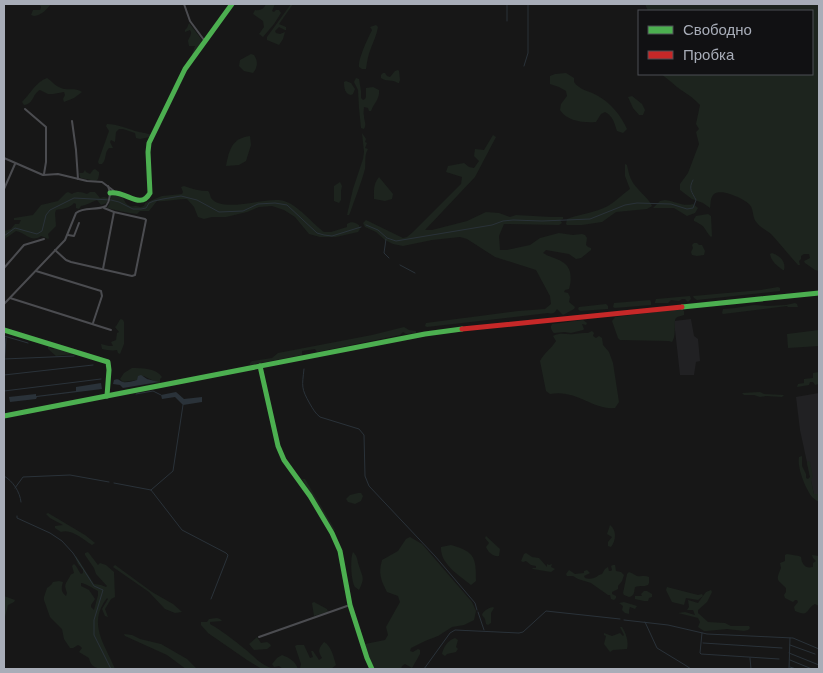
<svg xmlns="http://www.w3.org/2000/svg" width="823" height="673" viewBox="0 0 823 673" font-family="Barlow,sans-serif">
<style>
.built{fill:#212123}
.green{fill:#1d241e;fill-rule:evenodd}
.water{fill:#2a3239}
.lines{fill:none;stroke-linecap:round;stroke-linejoin:round}
.stream{stroke:#2a3239;stroke-width:1}
.street{stroke:#4b4c50;stroke-width:2}
.fast{stroke:#4caf50;stroke-width:5}
.jam{stroke:#c62828;stroke-width:5}
</style>
<rect width="100%" height="100%" fill="#171717"/>
<g class="built">
<polygon points="691,319 694,336 698,339 700,361 696,362 694,375 680,375 674,321"/>
<polygon points="819,393 819,494 814,495 800,430 796,397"/>
</g>
<g class="green">
<path d="M39 4H51C46 10 42 15 34 16L31 15 33 10H40L41 7Z"/>
<path d="M266 4H275L272 11 274 12 276 10H279L281 13 274 24 263 37 259 34 264 27 263 21 253 14 255 10C260 11 264 9 266 4Z"/>
<polygon points="291,4 293,4 279,24 286,27 286,30 285,30 279,27 275,31 276,33 280,34 285,32 283,39 279,45 267,40 267,37"/>
<path d="M645 4H819V271L815 270 805 263 804 261 810 258 809 254H804L801 256V259L799 261 800 265H798C789 255 781 245 772 235 768 231 761 228 757 223 752 218 754 210 750 205 745 199 721 188 714 194 710 198 711 203 710 208L703 203 692 199 680 190V184L688 173 699 144 696 132 699 129 696 124 700 105C693 97 685 93 677 87 672 83 667 78 661 74H812V11H648Z"/>
<path d="M189 23 202 40 201 43 193 56 192 54 195 46H189L188 41C189 37 193 34 190 30L185 32V30L187 28Z"/>
<path d="M376 25 378 27C377 34 374 40 371 48 368 55 367 62 366 69H362L359 67C358 59 368 38 372 30L370 27Z"/>
<path d="M251 54 254 55C258 61 258 67 253 73L244 71 239 66 240 60Z"/>
<path d="M398 70 399 71 400 80 399 83H398C391 79 387 82 381 78V75L383 73H385L387 76 390 77 395 71Z"/>
<path d="M566 73 574 78V82C579 90 590 91 598 96 610 102 622 117 627 129L623 133 617 131C614 122 613 116 605 112L601 114 596 122C583 123 567 121 560 110L561 104 567 96 566 91 559 87 550 84V76L555 74Z"/>
<path d="M47 78C52 81 55 86 61 88 68 91 75 87 82 92L74 98 64 102 63 99 65 95 64 92 53 94H48L40 90C32 94 34 104 24 105L22 102C30 94 36 82 47 78Z"/>
<path d="M356 78 359 79 361 91V98L363 100 365 99 366 97V88L373 87 379 90C380 99 374 103 371 111H369L368 108 364 107C364 110 363 113 364 116 364 121 367 124 364 129L361 128 359 108 358 90 354 82Z"/>
<path d="M346 81 351 83 355 89 353 94 351 95C345 94 344 88 344 82Z"/>
<polygon points="632,96 642,104 645,110 643,115 639,115 633,108 628,97"/>
<path d="M107 124C117 124 126 128 135 131 141 133 145 132 151 135L150 137 140 139 136 138 135 133 123 129H119L116 132 115 142 111 140 110 142 113 148H109C104 153 107 159 102 164H99L98 162 99 159 109 131 106 126Z"/>
<path d="M362 133 366 139 365 142 367 143 365 148 368 149C364 156 366 162 365 169 361 184 355 198 350 213L349 215H347L353 189 363 159 364 152Z"/>
<path d="M493 135 496 137 475 177 425 230H432L467 221 486 212 499 213 510 217 516 215 551 217H563V219L560 220 562 223 559 225 504 224 499 236 500 250H507L530 245 540 238 559 233 573 235 582 234 585 235 587 238 586 245 588 247 591 248V250L581 258 576 259 569 254 546 250 543 253C552 259 567 259 570 272 571 278 571 283 569 289L565 290 564 292 568 293 570 297 569 302 575 307 574 309 563 315 557 309C554 314 553 314 548 313L427 327 425 326 426 323 518 311 545 309 551 304 550 296 536 270 495 257 467 239 460 237 432 240 403 246 393 244 385 240 376 232 365 227 363 223 366 220 403 238 407 237 413 232 461 184 462 177 446 172 448 166 464 163 469 167 474 168 479 161 474 156 475 149 484 150Z"/>
<path d="M250 136 251 145 246 161 239 165 226 166C229 150 232 138 250 136Z"/>
<path d="M625 164 627 165C629 175 631 182 638 189 643 195 649 199 652 206L647 209 616 212 602 222 582 225H567L566 224 567 219C580 214 595 213 608 206 616 201 623 194 630 189L625 176Z"/>
<polygon points="95,169 99,172 99,175 98,179 96,181 81,178 80,177 79,173 83,173 85,170 86,172 90,174 93,170"/>
<path d="M379 177 393 194 392 199 385 201 374 199C374 191 373 184 379 177Z"/>
<polygon points="340,182 342,186 341,191 341,200 339,203 334,201 334,186"/>
<path d="M184 186C192 189 200 191 208 191 210 193 210 195 211 198 223 214 267 196 284 201 298 205 312 223 324 232H331L347 227V224C351 221 355 222 359 225L360 229 358 232 336 237H320L309 234 295 217 284 210 272 206 259 207 247 212 226 217H212L204 219 198 217 194 207 187 199C177 199 167 202 157 201L149 211H140L137 214C127 213 117 210 107 208L109 205 112 194C126 193 121 199 128 205 131 207 132 206 136 206 143 207 137 208 144 206L145 203 162 196 182 194 183 192 181 187Z"/>
<path d="M68 192 72 194C77 191 82 192 87 194L90 192H95L100 198 104 197 108 198 107 203 101 205 97 200C91 202 87 205 81 206L79 209 76 208V204L74 203C70 208 62 209 56 210L55 213 56 226 48 234 49 238 48 239 44 237 41 236C31 243 26 233 16 231L6 238 4 243V231L11 229 15 224H19L21 220H14V218L33 215 41 205 58 201 66 193Z"/>
<path d="M665 200C675 201 683 207 693 204L698 208 695 213 687 216 674 208H653L660 201Z"/>
<path d="M708 214 711 216 712 236 711 237C703 228 707 227 694 221V219L696 216Z"/>
<polygon points="694,243 697,243 699,245 702,245 705,251 704,255 697,256 692,255 691,252 693,248 692,245"/>
<path d="M772 253C780 256 786 261 784 270H783C777 266 771 261 770 254Z"/>
<polygon points="778,287 780,288 780,291 697,300 694,298 693,296 761,290"/>
<polygon points="690,296 691,299 688,302 685,299 682,299 679,301 671,300 668,303 655,303 655,302 656,299"/>
<polygon points="650,300 651,302 651,305 615,308 613,307 614,303"/>
<polygon points="795,303 797,304 798,307 788,307 787,306 723,314 722,313 723,309 735,308 754,305 768,306 786,305"/>
<polygon points="606,304 608,306 608,309 580,311 578,309 579,307"/>
<path d="M681 309 684 311V315C682 316 678 316 676 318 673 321 677 335 672 342L669 341 620 340 618 338 612 321 615 317Z"/>
<path d="M121 319 123 320 124 322V344L120 354 118 353 117 350C113 351 106 350 102 349L101 344 109 346H113L111 342 116 340 117 333 119 332 115 327C118 325 118 321 121 319Z"/>
<path d="M583 320 587 323 586 325 582 324 584 329 583 330 571 333 565 332 554 333C551 330 550 327 552 324Z"/>
<polygon points="404,327 409,330 416,331 416,333 406,334 403,332 400,335 317,352 315,349 302,351 302,355 250,365 250,363 252,361 272,358 278,353 372,335"/>
<polygon points="819,330 819,346 788,348 787,334"/>
<path d="M592 331 594 333 593 336 596 338 599 336 602 338 603 345 609 352 613 363 619 402 615 408C592 410 577 389 550 394L546 391 540 361C544 353 551 349 556 341L553 336C561 332 566 335 574 334 579 333 583 333 588 333Z"/>
<polygon points="49,346 52,349 55,348 72,352 73,354 56,356 48,349 48,347"/>
<path d="M132 368C142 368 156 368 162 377L160 379V384C156 381 148 379 144 376L137 380 123 382 120 379 124 373Z"/>
<polygon points="819,372 819,384 815,385 813,382 810,382 809,385 797,387 798,384 804,383 804,379 813,378 813,373"/>
<polygon points="760,392 764,394 784,395 782,397 766,396 760,397 754,395 744,395 742,393"/>
<path d="M802 456V466L806 474V478L808 479 810 477 807 463 808 461 810 462 813 477 811 480 814 494H819V502C817 501 813 498 812 497 805 488 797 467 799 457Z"/>
<polygon points="302,479 305,479 335,530 333,531"/>
<polygon points="358,493 361,493 363,496 361,501 355,504 348,502 346,499 350,495"/>
<path d="M48 513 85 535 95 543 92 545C84 540 71 528 61 532L55 528V526L63 525 50 518 46 514Z"/>
<path d="M610 525C617 530 616 541 611 547L608 546V542L612 537 607 534Z"/>
<path d="M486 536 500 549 499 556C493 557 488 552 486 547L489 543 485 538Z"/>
<path d="M410 537 422 544 472 602 476 611 474 620 464 625 452 627 438 636 425 641 411 648 410 651 413 652 418 649 420 650V654L412 668 405 664 402 666 401 669H375L368 657 365 644 385 640 388 635 386 627 400 602 398 596 387 592C381 580 378 574 382 560L398 551 406 539Z"/>
<path d="M451 545C475 552 476 557 476 581L471 585C459 575 440 564 441 547Z"/>
<path d="M88 552 98 565 100 563 106 565 114 572 115 597 111 599 105 609 108 617 105 616 102 609 108 599 107 598C87 624 105 644 115 669 104 669 91 671 89 658L79 652 82 648 80 646 78 645 73 648H70L64 639 62 629 50 617 44 600V597L47 588 51 585 53 582 59 581 63 582C61 588 61 592 66 596L67 593C64 584 65 585 69 578 72 573 69 576 74 573L72 566 74 564C78 567 78 571 81 574L83 573V570L78 564 75 557 76 556 94 584 101 585 106 587 107 586 96 574 94 568 85 555V553ZM81 583C85 583 94 589 98 591V595L94 610 91 607V605L95 599 89 590 81 586Z"/>
<path d="M353 552C358 557 357 560 359 566 363 578 365 578 359 590 358 589 356 588 355 587 351 581 350 558 353 552Z"/>
<polygon points="524,554 526,553 532,557 539,558 547,567 547,564 549,565 552,564 551,567 555,569 551,572 533,569 532,568 536,568 536,566 531,565 526,561 523,562 521,561"/>
<path d="M787 554 799 556 801 557C802 564 805 569 813 567V563L816 561 813 558 812 555 819 556V606L815 604C806 608 810 618 795 611L794 607 798 602 797 600H795L793 602 785 598 784 595 786 592V588C778 579 775 582 781 568L780 563 785 561V555Z"/>
<polygon points="115,565 152,592 173,604 182,612 175,613 165,609 149,592 113,567"/>
<path d="M613 565H615L616 571 621 572 624 575 622 581 618 586V589L612 592V594L616 596V598L614 600 611 599 610 595H608L591 583 578 579 573 576H567L566 574 569 570 575 574 584 573V571L587 570 590 573 584 576 585 578C589 580 596 578 599 575L602 574 605 569 608 567 609 571H611L612 570 611 566Z"/>
<path d="M629 572C633 573 634 575 637 576 641 577 645 575 649 577V583L648 585C644 587 640 585 635 587 634 591 635 596 629 597L624 595 623 593 627 574Z"/>
<polygon points="667,587 698,595 702,594 703,596 706,592 711,590 712,592 707,602 698,610 698,613 708,622 725,623 731,626 749,626 750,628 748,630 744,631 727,629 707,631 704,631 698,627 700,622 698,618 678,613 685,612 695,615 693,610 687,610 689,607 688,600 698,603 703,596 698,600 686,598 684,605 672,602 666,590"/>
<polygon points="644,591 647,591 652,594 652,597 649,598 648,601 644,601 635,599 635,596 642,596 641,594"/>
<polygon points="4,596 15,600 14,602 8,605 5,617 4,617"/>
<polygon points="314,602 327,609 328,612 314,616 312,603"/>
<polygon points="624,602 637,606 635,609 630,607 629,610 629,614 625,613 622,610 623,606 619,603"/>
<path d="M493 607 494 608 491 613V623L488 625 486 624 485 619 482 615C483 611 488 608 493 607Z"/>
<path d="M217 618 220 619 222 621 210 622V624C221 630 235 641 245 649 256 658 259 664 274 669H262L247 660 208 633 201 625V622H207L209 619Z"/>
<path d="M620 627H622C626 633 629 642 627 649L613 650 610 652 604 644 606 636 604 635V633L612 636 620 633 623 636 624 635Z"/>
<polygon points="124,634 132,635 140,639 161,644 187,659 197,669 186,669 167,655 125,636"/>
<polygon points="257,637 261,643 267,642 270,644 271,646 267,649 254,650 249,644"/>
<path d="M455 638 458 640 456 647 458 649 456 652 447 654 445 656 442 654C443 648 448 640 455 638Z"/>
<path d="M324 642C331 645 334 658 336 665L331 669H299L300 668 301 664 295 646 297 645H304L310 658 313 657 311 651H313L319 660 322 658C318 651 318 649 324 642Z"/>
<path d="M282 655C290 658 295 661 298 669H283L279 666 274 667 272 664 277 658Z"/>
</g>
<g class="water">
<path d="M141 375 147 379 159 382 123 388 120 385 113 384 114 380C119 378 119 381 123 382 127 383 133 381 137 380L138 376Z"/>
<polygon points="101,383 102,389 37,397 36,399 10,402 9,397 36,394 36,396 76,391 76,387"/>
<polygon points="176,392 184,399 202,397 202,402 183,405 175,397 162,399 161,395"/>
</g>
<g class="lines">
<g class="stream">
<polyline points="507,21 507,4"/>
<polyline points="524,66 528,53 528,4"/>
<path d="M366 225 378 230 387 238 396 241 492 225 503 221 513 220 542 221 590 219 625 205 637 203 671 204 687 209 693 208 696 200C692 192 688 189 693 180"/>
<polyline points="4,236 15,228 37,234 42,231 46,215 50,210 74,198 111,200 119,202 133,209 141,209 146,208 149,203 154,201 163,199 181,196 197,200 219,212 243,211 258,204 275,203 287,205 317,233 324,235 332,236 361,227"/>
<polyline points="386,239 384,253 389,258"/>
<polyline points="400,265 415,273"/>
<polyline points="4,336 28,343"/>
<polyline points="4,359 74,356"/>
<polyline points="4,368 6,338"/>
<path d="M304 369C302 387 301 388 310 404 313 409 315 413 320 417L359 429 364 435 365 476 369 486 435 556 475 603 477 610"/>
<polyline points="4,375 93,365"/>
<polyline points="4,391 101,379"/>
<polyline points="136,394 153,391 161,395"/>
<path d="M4 476C13 481 20 492 21 502"/>
<polyline points="114,483 151,490 182,530 226,553 228,555 227,558 211,599"/>
<polyline points="15,488 23,477 70,475 109,482"/>
<polyline points="151,490 173,471 183,405"/>
<polyline points="17,516 17,518 50,533 62,541 73,553 94,586 103,590 94,620 94,635 111,669"/>
<polyline points="478,612 484,630"/>
<polyline points="624,620 668,625 707,634 793,638 819,649"/>
<polyline points="645,622 657,648 685,665 691,669"/>
<polyline points="702,633 700,653 701,654 779,659"/>
<polyline points="703,643 782,648"/>
<polyline points="790,645 815,654"/>
<polyline points="789,653 819,665"/>
<polyline points="750,658 751,669"/>
<polyline points="790,660 812,669"/>
<polyline points="790,667 796,669"/>
<polyline points="424,669 450,633 455,630 519,633 523,632 546,611 620,619"/>
<polyline points="789,669 790,638"/>
</g>
<g class="street">
<polyline points="184,4 190,21 204,40"/>
<polyline points="25,109 46,127 46,162 44,174"/>
<polyline points="72,121 76,150 78,179"/>
<polyline points="4,158 43,175 58,174 87,181 102,182 114,191"/>
<polyline points="4,189 15,164"/>
<polyline points="68,235 74,236 79,223"/>
<polyline points="55,250 66,260 71,262 132,276 135,275 146,220 145,219 114,212"/>
<polyline points="4,268 24,245 44,239"/>
<polyline points="103,269 114,212 104,208"/>
<polyline points="36,271 101,291 102,296 93,323"/>
<polyline points="10,298 111,330"/>
<path d="M4 304 65 240 76 213C84 206 96 211 106 206 110 201 111 193 108 186"/>
<polyline points="259,637 347,606"/>
</g>
<g class="fast">
<path d="M110 193C126 190 140 211 150 193L148 152 149 143 185 69 232 4"/>
<polyline points="682,307 819,293"/>
<polyline points="4,330 108,362 109,370 107,396"/>
<polyline points="260,366 278,446 284,460 310,496 332,533 340,551 350,605 367,658 372,669"/>
<polyline points="4,416 425,334 462,329"/>
</g>
<polyline class="jam" points="462,329 682,307"/>
</g>
<rect width="823" height="673" fill="none" stroke="#a8adb8" stroke-width="10"/>
<rect x="638" y="10" width="175" height="65" fill="#111113" stroke="#4d4f55"/>
<rect x="648" y="26" width="25" height="8" fill="#4caf50" stroke="#4d4f55"/>
<text x="683" y="35" font-size="15" fill="#a8adb8">Свободно</text>
<rect x="648" y="51" width="25" height="8" fill="#c62828" stroke="#4d4f55"/>
<text x="683" y="60" font-size="15" fill="#a8adb8">Пробка</text>
</svg>
